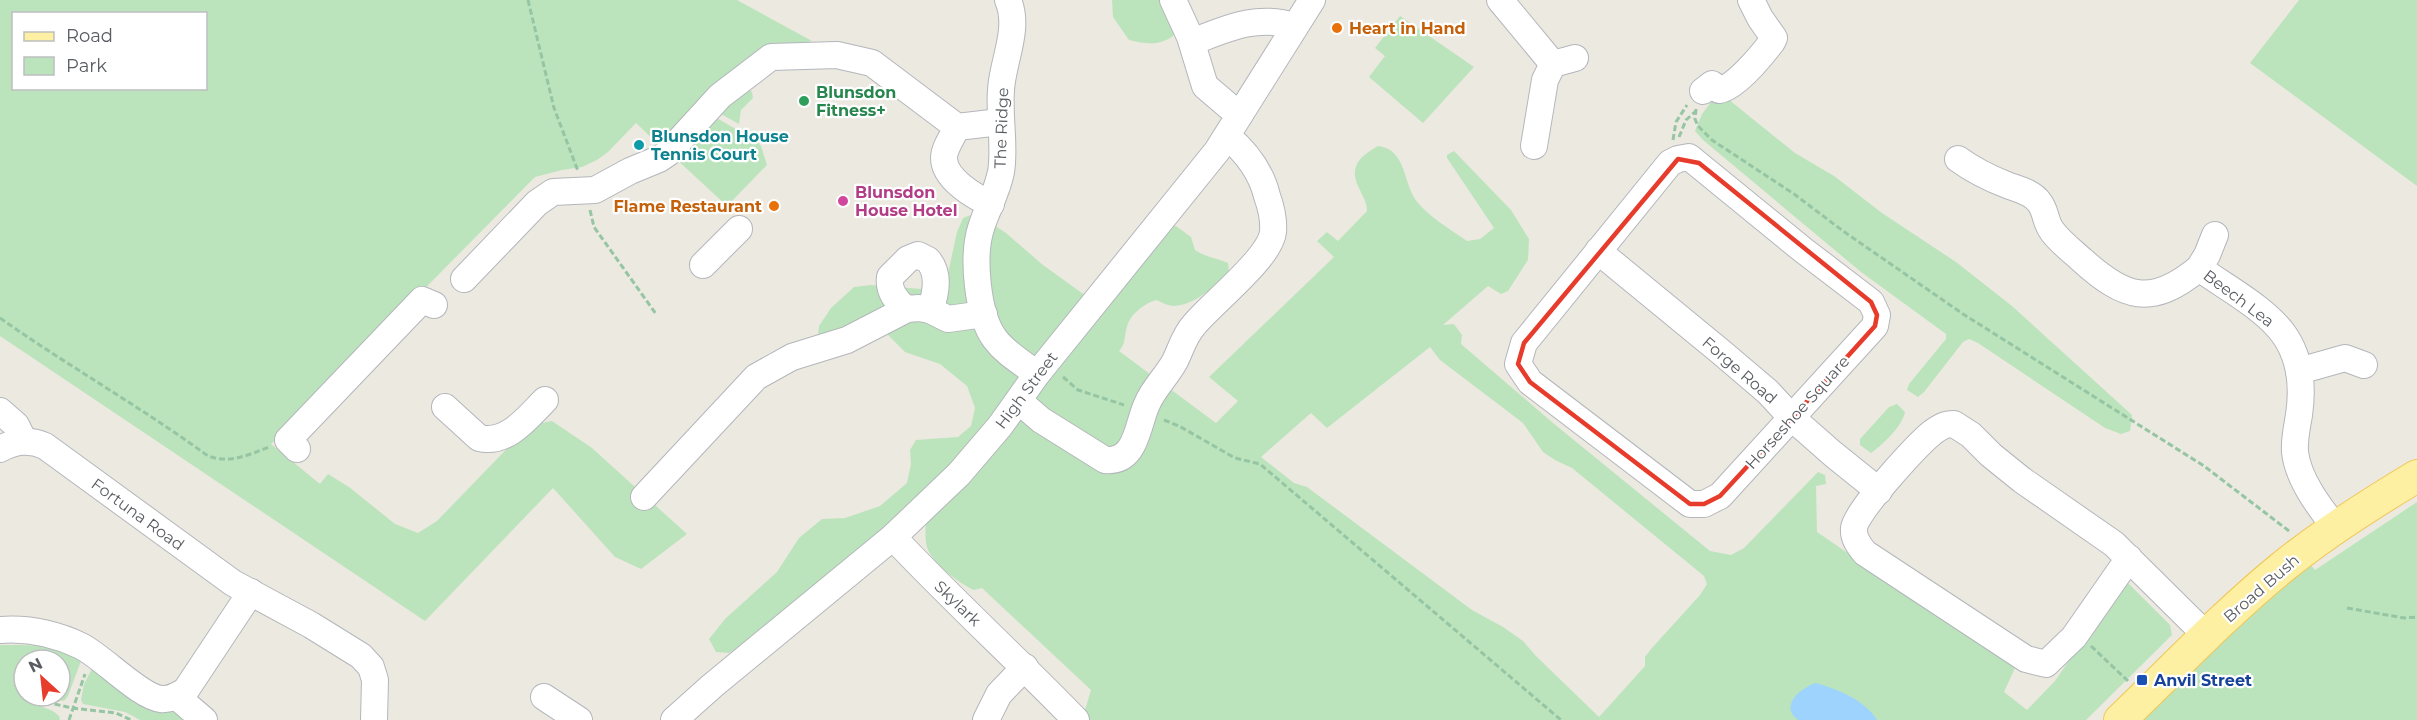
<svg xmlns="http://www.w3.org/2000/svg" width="2417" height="720" viewBox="0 0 2417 720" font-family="Montserrat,sans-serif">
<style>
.green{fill:#bce4bc;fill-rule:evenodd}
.water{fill:#9ed3fe}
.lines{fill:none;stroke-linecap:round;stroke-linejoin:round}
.minor-casing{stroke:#b3b6bb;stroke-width:28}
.major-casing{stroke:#f0c655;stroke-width:34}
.path{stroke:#95c5a3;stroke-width:3;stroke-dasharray:6 3;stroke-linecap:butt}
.minor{stroke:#fff;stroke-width:26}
.major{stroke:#fef0a3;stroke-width:32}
.marked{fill:none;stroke:#e73b2b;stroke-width:4.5;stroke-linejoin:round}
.food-dot{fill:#e8710a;stroke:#fff;stroke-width:2}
.leisure-dot{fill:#2e9e5b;stroke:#fff;stroke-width:2}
.culture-dot{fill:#0f9aa8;stroke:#fff;stroke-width:2}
.hotel-dot{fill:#d1479c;stroke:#fff;stroke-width:2}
.transit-dot{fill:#1a4fb4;stroke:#fff;stroke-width:2}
.labels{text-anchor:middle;stroke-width:4.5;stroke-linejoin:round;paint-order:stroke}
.food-label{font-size:16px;font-weight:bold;fill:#c56008;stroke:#fff;text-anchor:start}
.leisure-label{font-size:16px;font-weight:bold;fill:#27864d;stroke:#fff;text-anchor:start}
.street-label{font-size:16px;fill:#595c61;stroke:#fff}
.culture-label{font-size:16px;font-weight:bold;fill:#0d838f;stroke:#fff;text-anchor:start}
.hotel-label{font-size:16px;font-weight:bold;fill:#b23c85;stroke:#fff;text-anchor:start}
.transit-label{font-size:16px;font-weight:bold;fill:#164399;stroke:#fff;text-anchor:start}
</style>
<rect width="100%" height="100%" fill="#ece9e0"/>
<g class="green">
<path d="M0 0H737L812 41 769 50 661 147 636 123 608 152 597 160 582 167 562 170 535 177 271 444 320 484 328 474 349 487 395 524 418 533 437 521 522 433 541 423 552 421 592 448 687 534 641 569 615 557 553 488 425 621 0 336ZM14 14H206V88H14Z"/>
<path d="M1112 0H1178L1179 31C1163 46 1149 45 1129 40L1113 17Z"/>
<polygon points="2299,0 2417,0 2417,186 2250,63"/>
<polygon points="1400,16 1474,67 1423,123 1369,77 1385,56 1375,48"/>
<polygon points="744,85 752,92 753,98 741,110 739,124 714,110"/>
<polygon points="1715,97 1728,99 1795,153 1834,176 1882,213 1956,262 2012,306 2132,415 2130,431 2121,434 2105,428 1978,343 1969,339 1963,342 1924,392 1918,397 1907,390 1909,384 1946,339 1946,334 1861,272 1703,140 1695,131 1702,114"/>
<polygon points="713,116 757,141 761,146 767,165 727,206 674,157"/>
<path d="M1378 146C1408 150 1402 184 1418 203 1431 218 1451 230 1467 241L1480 239 1494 228 1447 158V155L1454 151 1511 210 1529 239 1528 260 1508 291 1501 294 1488 286 1443 325 1454 324 1462 335 1461 344 1553 423 1710 551 1731 555 1744 548 1818 472 1825 475 1826 484 1816 486 1817 532 2015 668 2004 692 2027 710 2055 681 2121 585 2128 583 2170 625 2172 635 2086 720H1082L1091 690 982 588 974 590C960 584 935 565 928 550 924 541 926 527 926 517L894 519 755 638 729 653 716 652 709 639 725 619 777 572 799 538 822 519 845 518 880 506 907 483 911 464 910 450 916 440 958 437 971 426 975 408 967 386 940 364 905 352 880 327 832 335H818L819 326 831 308 854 287 871 285 922 289 932 286 948 273 957 232 963 218 976 213 1006 233 1043 265 1086 296 1167 227 1176 226 1191 237 1195 250C1205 257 1217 258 1228 263L1229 271C1215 286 1195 305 1174 306 1168 306 1161 302 1156 300 1144 304 1130 314 1127 327 1124 336 1126 344 1119 351L1216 423 1238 401 1209 377 1334 257 1317 241 1327 232 1338 241 1367 211C1367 202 1363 197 1359 188 1348 167 1360 156 1378 146ZM1430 347 1440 360 1523 423 1543 452 1555 460 1572 468 1704 576 1707 584 1700 595 1651 649 1645 657V666L1599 717 1536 656 1523 641 1503 627 1472 610 1307 487 1294 483 1261 457 1311 413 1327 428Z"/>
<path d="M1897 404 1905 412C1902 427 1883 444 1871 453L1860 445V439L1889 407Z"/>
<polygon points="2417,502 2417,720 2141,720 2286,581 2310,564 2315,570"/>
<path d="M0 645C25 645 62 643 81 661L68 696 64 701 38 696 35 704 53 711 59 716 60 720H0ZM24 660H60V696H24Z"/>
<polygon points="95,663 168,708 197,720 140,720 125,712 83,704 81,700 84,684"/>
</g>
<path class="water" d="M1816 683C1837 689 1865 700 1877 720H1798C1779 706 1800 688 1816 683Z"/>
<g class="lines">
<g class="minor-casing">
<g id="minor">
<path d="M1008 0C1019 26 1006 54 1002 81 997 111 1006 142 1001 172 997 192 987 209 981 228 972 256 977 315 995 339 1006 354 1023 363 1037 374"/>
<polyline points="1173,0 1190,37 1205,86 1239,115"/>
<polyline points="1500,0 1553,64"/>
<path d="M1192 42C1226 29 1256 14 1294 26"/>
<path d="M1703 91 1712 84 1719 90C1735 88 1762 55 1772 42L1774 38 1760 18 1751 0"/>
<path d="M957 127C953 136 944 148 944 158 944 179 975 197 991 204"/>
<polyline points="1534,146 1545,80 1553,64 1575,58"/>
<polygon points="1689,157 1803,250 1871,302 1877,315 1875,326 1720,496 1704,504 1690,504 1530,382 1518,364 1524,343 1670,163 1678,159"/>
<path d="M1958 159C1973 170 1989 178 2007 185 2017 189 2032 192 2039 202 2046 210 2045 222 2052 231 2060 242 2072 251 2082 260 2124 298 2151 308 2199 268 2225 287 2267 309 2285 336 2301 360 2303 388 2299 415 2297 427 2294 440 2295 452 2298 479 2319 507 2336 528"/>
<polyline points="1598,251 1721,352 1768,392 1792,418 1833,454 1879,491"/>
<polyline points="703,265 739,229"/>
<polyline points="2199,268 2207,255 2215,235"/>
<polyline points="464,279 537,203 553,192 595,190 630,171 659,159 668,153 720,96 771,57 837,55 872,63 957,127 1000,122"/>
<path d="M907 309C896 302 888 290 890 277L908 259 918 255 928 260C940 274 936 294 930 310"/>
<polyline points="2299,371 2345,358 2364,365"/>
<path d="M1019 401 1041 420 1105 460C1137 463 1137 425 1147 404 1153 389 1167 376 1175 361 1181 349 1184 336 1194 325 1212 303 1270 258 1273 232 1274 220 1271 207 1267 196 1261 171 1246 152 1227 136"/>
<path d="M445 407 479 438C507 445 528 417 545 400"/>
<polyline points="0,411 16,425 24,441"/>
<path d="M0 449C15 441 29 439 45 446L233 583 311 625 361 656 371 667 375 680 374 720"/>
<polyline points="297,449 288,440 422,300 434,305"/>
<polyline points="644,497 756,377 792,357 847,340 907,309 919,308 930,310 948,319 984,314"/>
<path d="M893 537C952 600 1016 658 1076 720"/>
<path d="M2129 558 2074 637 2046 664 2026 659 1865 553C1859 546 1853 538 1854 528 1855 512 1918 444 1933 432 1940 427 1945 424 1954 424L1971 435 1991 455 2022 480 2114 544 2206 635"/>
<path d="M0 630C27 628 56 634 81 646 103 657 140 697 161 699 171 700 179 695 186 690L251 592"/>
<polyline points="176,696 204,720"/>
<polyline points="544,697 579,720"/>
<polyline points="674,720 712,686 893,537 959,474 1000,426 1037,374 1217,151 1312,0"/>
<polyline points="986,720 999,694 1025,667"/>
</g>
</g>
<g class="major-casing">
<path id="major" d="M2120 720C2173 669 2224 615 2280 569 2323 534 2370 504 2417 476"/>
</g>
<g class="path">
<polyline points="528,0 554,108 578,171"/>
<polyline points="1696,109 1695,119 1698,126 1712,140 1794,194 1843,231 1963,314 2204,466 2289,531"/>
<polyline points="1679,137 1686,120 1696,111"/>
<polyline points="1673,140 1676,122 1687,105"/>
<polyline points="590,210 594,227 656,314"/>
<path d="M0 318C68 366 141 407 208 456 230 464 248 455 269 447"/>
<polyline points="1063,377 1078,390 1124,405"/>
<polyline points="1164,420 1179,426 1235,458 1260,464 1561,720"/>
<polyline points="2347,608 2404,618 2417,617"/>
<polyline points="2091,646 2128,681"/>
<polyline points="37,700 72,708 116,713 131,720"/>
<polyline points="69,720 85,674"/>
</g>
<use href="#minor" class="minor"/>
<use href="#major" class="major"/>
</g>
<path class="marked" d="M1678 159 1699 163 1871 302 1877 315 1875 326 1792 418 1720 496 1704 504H1690L1530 382 1518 364 1524 343Z"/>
<g class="food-dot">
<circle cx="1337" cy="28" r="6"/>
<circle cx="774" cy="206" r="6"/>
</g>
<circle class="leisure-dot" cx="804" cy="101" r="6"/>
<circle class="culture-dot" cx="639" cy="145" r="6"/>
<circle class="hotel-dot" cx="843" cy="201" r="6"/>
<rect class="transit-dot" x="2136" y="674" width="12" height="12" rx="3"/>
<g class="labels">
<g class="food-label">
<text x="1349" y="34">Heart in Hand</text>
<text x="762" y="212" text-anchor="end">Flame Restaurant</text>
</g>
<g class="leisure-label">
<text x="816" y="98">Blunsdon<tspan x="816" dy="18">Fitness+</tspan></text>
</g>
<g class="street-label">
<text transform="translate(1001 128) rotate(-88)" y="6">The Ridge</text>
<text transform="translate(2239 298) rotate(37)" y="6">Beech Lea</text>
<text transform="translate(1740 370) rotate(41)" y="6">Forge Road</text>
<text transform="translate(1026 390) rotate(-53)" y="6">High Street</text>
<text transform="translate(1797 412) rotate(-48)" y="6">Horseshoe Square</text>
<text transform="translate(138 514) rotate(36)" y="6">Fortuna Road</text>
<text transform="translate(2261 588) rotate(-41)" y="6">Broad Bush</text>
<text transform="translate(958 603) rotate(44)" y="6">Skylark</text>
</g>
<g class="culture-label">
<text x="651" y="142">Blunsdon House<tspan x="651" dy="18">Tennis Court</tspan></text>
</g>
<g class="hotel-label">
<text x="855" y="198">Blunsdon<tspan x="855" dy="18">House Hotel</tspan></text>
</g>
<g class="transit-label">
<text x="2154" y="686">Anvil Street</text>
</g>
</g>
<rect x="12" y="12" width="195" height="78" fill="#ffffff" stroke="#bdbec0" stroke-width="1.5"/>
<rect x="24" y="32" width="30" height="9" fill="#fef0a3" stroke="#bdbec0" stroke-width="1.5"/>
<text x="66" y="42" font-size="18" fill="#595c61">Road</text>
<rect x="24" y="57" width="30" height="18" fill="#bce4bc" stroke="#bdbec0" stroke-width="1.5"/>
<text x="66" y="72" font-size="18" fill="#595c61">Park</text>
<g transform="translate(42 678) rotate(333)"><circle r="28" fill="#ffffff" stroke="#bdbec0" stroke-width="1.5"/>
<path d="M0-4.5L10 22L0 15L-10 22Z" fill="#e73b2b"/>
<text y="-9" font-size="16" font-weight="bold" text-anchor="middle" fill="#595c61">N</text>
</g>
</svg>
